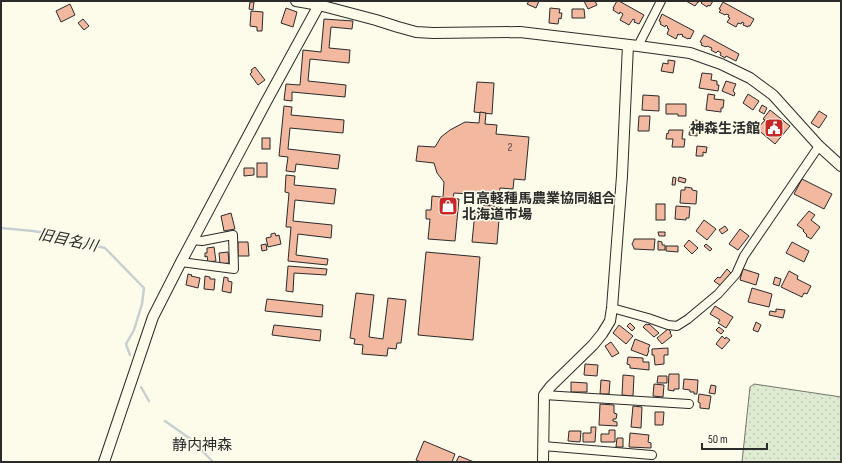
<svg xmlns="http://www.w3.org/2000/svg" width="842" height="463" viewBox="0 0 842 463" font-family="'Sofia Sans Condensed','Noto Sans JP',sans-serif">
<style>
.grass{fill:url(#grass-dots);stroke:#74746e}
.lines{fill:none;stroke-linecap:round;stroke-linejoin:round}
.stream{stroke:#c7d0d0;stroke-width:2.5}
.building{fill:#f2b8a0;stroke:#2b2b2b}
.minor-casing{stroke:#2b2b2b;stroke-width:10}
.tertiary-casing{stroke:#2b2b2b;stroke-width:12}
.minor{stroke:#fdfbea;stroke-width:8}
.tertiary{stroke:#fdfbea;stroke-width:10}
.labels{text-anchor:middle;stroke-width:3;stroke-linejoin:round;paint-order:stroke}
.number-label{font-size:12px;fill:#5d4e48}
.poi-label{font-size:14px;font-weight:bold;fill:#2b2b2b;stroke:#fdfbea;text-anchor:end}
.water-label{font-size:15px;font-style:italic;fill:#2b2b2b;stroke:#fdfbea}
.neighbourhood-label{font-size:15px;fill:#2b2b2b;stroke:#fdfbea}
</style>
<defs>
<pattern id="grass-dots" width="8" height="8" patternUnits="userSpaceOnUse"><rect width="8" height="8" fill="#deebd1"/><path d="M2 2h.1M6 6h.1" fill="none" stroke="#bfcab4" stroke-width="1.8" stroke-linecap="round"/></pattern>
</defs>
<rect width="100%" height="100%" fill="#fdfbea"/>
<polygon class="grass" points="754,384 841,397 841,462 742,462 750,387"/>
<g class="lines">
<g class="stream">
<polyline points="1,228 33,231 65,236 83,243 105,248 144,288 142,304 134,330 126,344 130,355"/>
<polyline points="141,387 149,401"/>
<polyline points="165,421 192,440 213,462"/>
</g>
</g>
<g class="building">
<polygon points="529,1 539,1 536,8 527,4"/>
<polygon points="584,1 595,1 597,5 588,9"/>
<polygon points="617,1 619,1 644,15 639,24 634,22 635,20 633,19 629,25 620,20 623,14 620,12 619,14 613,10 614,8 613,8"/>
<polygon points="686,1 700,1 699,2 698,2 695,6"/>
<polygon points="700,1 713,1 710,6 708,5 707,7 701,3 702,2"/>
<polygon points="250,2 254,2 253,10 249,9"/>
<polygon points="723,2 754,19 750,26 748,26 748,27 743,25 744,23 742,22 741,24 738,23 736,27 727,22 730,18 728,17 729,15 726,14 725,15 719,12 721,10 719,9"/>
<polygon points="70,4 75,15 61,22 56,11"/>
<polygon points="286,8 297,12 293,27 281,23"/>
<polygon points="550,8 560,9 559,13 562,13 561,19 559,18 558,24 549,23"/>
<polygon points="572,9 584,9 585,18 572,18"/>
<polygon points="251,11 263,12 262,31 257,31 257,27 250,26"/>
<polygon points="662,14 694,31 690,39 689,38 688,39 682,36 683,35 681,34 680,35 678,34 676,39 667,34 669,29 667,28 668,27 666,25 665,27 660,24 661,22 659,21"/>
<polygon points="83,19 89,26 84,30 78,23"/>
<polygon points="324,19 353,21 352,29 331,27 329,48 350,50 349,63 310,59 308,81 346,85 345,97 292,92 292,101 284,100 286,84 300,85 303,50 321,52"/>
<polygon points="704,35 739,54 736,61 726,56 725,58 720,55 721,53 718,51 716,53 711,50 712,48 707,46 706,47 701,45 702,43 700,42"/>
<polygon points="668,60 675,61 673,73 661,71 663,63 668,64"/>
<polygon points="255,67 265,80 258,85 250,74 252,72 251,70"/>
<polygon points="702,73 712,74 711,80 717,81 717,85 719,85 718,91 699,88"/>
<polygon points="726,81 736,84 733,91 735,93 734,96 722,91"/>
<polygon points="477,82 494,83 492,114 474,112"/>
<polygon points="708,94 715,95 714,99 724,100 723,108 721,108 721,112 706,110"/>
<polygon points="748,94 759,101 753,110 743,103"/>
<polygon points="643,95 659,96 659,111 642,110"/>
<polygon points="666,104 686,104 686,116 678,116 678,114 666,114"/>
<polygon points="762,105 767,108 764,114 759,111"/>
<polygon points="284,106 292,107 291,115 344,120 343,133 290,128 288,149 340,155 338,169 296,164 295,172 286,171 288,157 279,156"/>
<polygon points="770,110 790,126 775,144 757,129 765,120 763,119"/>
<polygon points="819,111 827,116 819,128 811,123"/>
<polygon points="480,112 486,113 485,124 497,125 496,134 529,137 525,180 514,179 513,189 500,188 499,195 490,194 489,206 484,205 485,195 454,193 453,198 443,197 444,182 437,173 434,163 416,161 418,146 435,147 441,137 450,130 465,122 479,123"/>
<polygon points="639,116 650,116 649,131 638,131"/>
<polygon points="695,120 702,121 702,125 694,124"/>
<polygon points="690,126 698,127 697,136 689,135"/>
<polygon points="669,130 683,130 682,139 685,139 684,147 672,147 673,139 666,139 667,133 668,134"/>
<rect x="262" y="138" width="8" height="11"/>
<polygon points="697,146 707,147 706,153 703,152 703,156 696,156"/>
<rect x="257" y="163" width="10" height="14"/>
<polygon points="244,168 254,168 254,175 244,176"/>
<polygon points="286,175 295,176 294,185 336,189 334,204 295,200 293,221 332,225 331,238 298,234 296,255 328,259 327,265 288,261 291,227 286,227 289,193 285,192"/>
<polygon points="673,177 676,178 675,185 672,185"/>
<polygon points="679,177 686,179 685,183 678,181"/>
<polygon points="802,179 832,194 824,209 794,194"/>
<polygon points="685,187 692,188 692,190 697,191 696,204 680,203 681,190 685,190"/>
<polygon points="432,196 459,199 455,241 428,239 430,219 426,219 426,210 431,210"/>
<rect x="656" y="204" width="9" height="16"/>
<polygon points="484,205 500,207 497,244 472,242 475,212 483,212"/>
<polygon points="676,206 690,207 689,218 686,218 686,220 675,219"/>
<polygon points="809,211 815,215 811,220 820,227 811,239 806,236 807,235 803,231 804,230 797,225"/>
<polygon points="231,213 235,229 224,231 221,216"/>
<polygon points="704,220 716,229 707,240 696,231"/>
<polygon points="725,226 728,230 722,234 719,230"/>
<polygon points="740,229 749,236 738,250 729,244"/>
<polygon points="658,232 665,232 665,236 659,236"/>
<polygon points="275,233 276,236 279,235 281,244 268,247 266,238 271,237 271,234"/>
<polygon points="634,239 655,239 654,250 634,249 634,248 632,244 634,240"/>
<polygon points="689,240 698,248 692,254 684,246"/>
<polygon points="658,241 662,242 662,245 665,245 665,250 658,250"/>
<polygon points="238,242 248,242 249,256 238,256"/>
<polygon points="792,242 809,251 804,262 786,253"/>
<polygon points="266,244 267,250 262,251 261,245"/>
<polygon points="706,244 712,249 710,251 704,246"/>
<polygon points="666,246 678,246 678,252 666,251"/>
<polygon points="214,247 216,261 208,262 207,256 205,257 205,253 207,253 207,248"/>
<polygon points="228,252 229,263 220,264 219,253"/>
<polygon points="426,252 480,257 473,340 418,335"/>
<polygon points="288,266 327,269 326,275 294,273 293,292 286,291"/>
<polygon points="727,269 731,273 721,286 714,281 718,277 720,278"/>
<polygon points="743,269 759,274 756,285 740,280"/>
<polygon points="789,271 798,276 797,279 811,286 807,294 804,293 802,297 781,287"/>
<polygon points="188,274 192,275 191,276 200,278 198,288 186,285"/>
<polygon points="205,276 210,277 210,279 215,279 214,290 204,289"/>
<polygon points="224,277 228,278 228,281 232,282 231,293 222,291"/>
<polygon points="775,277 781,279 779,286 773,284"/>
<polygon points="752,288 772,294 769,307 748,302"/>
<polygon points="356,293 374,295 369,337 383,339 388,298 406,300 401,343 397,343 396,349 388,348 387,356 362,354 363,345 354,344 355,339 350,338"/>
<polygon points="267,299 323,305 322,317 265,311"/>
<polygon points="715,306 733,317 726,328 718,323 720,320 710,314"/>
<polygon points="776,309 785,310 783,318 769,315 770,311 776,312"/>
<polygon points="756,322 761,325 758,332 753,330"/>
<polygon points="630,323 635,328 632,331 627,326"/>
<polygon points="646,324 648,325 649,324 659,333 654,337 643,327"/>
<polygon points="274,325 321,330 320,341 272,335"/>
<polygon points="619,325 633,336 626,344 613,333"/>
<polygon points="719,327 724,331 721,334 716,330"/>
<polygon points="668,329 671,332 670,333 672,336 662,344 657,338"/>
<polygon points="722,336 725,339 726,337 730,340 722,349 716,344"/>
<polygon points="635,339 650,345 648,349 649,350 647,356 631,350"/>
<polygon points="611,342 619,353 612,357 605,346"/>
<polygon points="668,348 668,355 664,355 664,364 655,365 654,355 652,355 652,349"/>
<polygon points="628,357 643,358 643,362 649,362 649,370 630,368 630,365 627,364"/>
<polygon points="585,364 598,365 597,376 584,375"/>
<polygon points="669,374 679,374 679,389 674,389 674,391 668,390"/>
<polygon points="623,375 634,376 633,396 622,395"/>
<polygon points="658,376 667,376 667,383 657,383"/>
<polygon points="684,379 698,380 697,394 694,394 694,392 690,392 690,390 683,389"/>
<polygon points="601,380 610,381 609,394 600,394"/>
<polygon points="571,382 587,383 587,392 571,392"/>
<polygon points="654,384 664,385 663,397 653,396"/>
<polygon points="711,385 716,386 715,394 709,393"/>
<polygon points="699,394 711,396 709,409 700,408 700,403 698,402"/>
<polygon points="600,404 614,405 614,413 617,414 616,419 613,419 613,421 617,422 617,426 599,425"/>
<polygon points="633,406 642,407 641,428 631,427"/>
<polygon points="655,412 664,412 663,425 655,425"/>
<polygon points="591,427 596,427 595,442 583,442 583,433 591,433"/>
<polygon points="609,430 615,430 615,442 601,442 601,434 609,434"/>
<polygon points="569,431 581,431 580,442 568,441"/>
<polygon points="630,433 649,435 648,442 651,443 651,448 629,447"/>
<polygon points="617,438 623,438 623,447 616,447"/>
<polygon points="424,441 455,454 452,462 421,462 416,460"/>
<polygon points="459,456 474,462 456,462"/>
</g>
<g class="lines">
<g class="minor-casing">
<g id="minor">
<polyline points="638,46 661,1"/>
<polyline points="181,262 234,269 233,235 202,241 193,240"/>
<polyline points="612,308 648,318 668,325 677,326 688,319 718,294 736,274 744,256 819,146"/>
<polyline points="544,395 689,404"/>
<polyline points="543,446 652,455"/>
</g>
</g>
<g class="tertiary-casing">
<g id="tertiary">
<polyline points="296,1 319,5 376,20 398,27 416,32 433,33 520,32 638,46 690,53 721,64 750,78 773,95 819,146 841,166"/>
<polyline points="104,462 153,317 181,262 266,102 319,5"/>
<polyline points="543,462 544,395 551,386 593,345 602,334 610,321 612,308 622,176 628,45"/>
</g>
</g>
<use href="#minor" class="minor"/>
<use href="#tertiary" class="tertiary"/>
</g>
<defs>
<g id="civic-square" transform="scale(1)"><rect x="-9" y="-9" width="18" height="18" rx="4" fill="#c62828" stroke="#fdfbea"/><path d="M-.6-6.5H3V-4.5H.6V-3L4-1V1h2V6H-6V1h2V-1L-.6-3ZM-1.2 2.5V6h2.4V2.5Z" fill="#fff"/></g>
<g id="shop-square" transform="scale(1)"><rect x="-9" y="-9" width="18" height="18" rx="4" fill="#c62828" stroke="#fdfbea"/><path d="M-5-2.5h2.3a2.7 3.5 0 0 1 5.4 0H5L5.5 6h-11ZM-1.5-2.5h3a1.5 2.3 0 0 0-3 0Z" fill="#fff"/></g>
</defs>
<g fill-rule="evenodd">
<use href="#civic-square" x="774" y="128"/>
<use href="#shop-square" x="448" y="206"/>
</g>
<g class="labels">
<g class="number-label">
<text x="510" y="151">2</text>
</g>
<g class="poi-label">
<text x="760" y="133">神森生活館</text>
<text x="462" y="203" text-anchor="start">日高軽種馬農業協同組合<tspan x="462" dy="16">北海道市場</tspan></text>
</g>
<g class="water-label">
<text transform="translate(68 240) rotate(12)" y="5">旧目名川</text>
</g>
<g class="neighbourhood-label">
<text x="202" y="450">静内神森</text>
</g>
</g>
<rect width="842" height="463" fill="none" stroke="#2b2b2b" stroke-width="4"/>
<path d="M702 443v6h65v-6" fill="none" stroke="#2b2b2b" stroke-width="2"/>
<text x="708" y="443" font-size="12" fill="#2b2b2b" stroke="#fdfbea" stroke-width="3" paint-order="stroke">50 m</text>
</svg>
